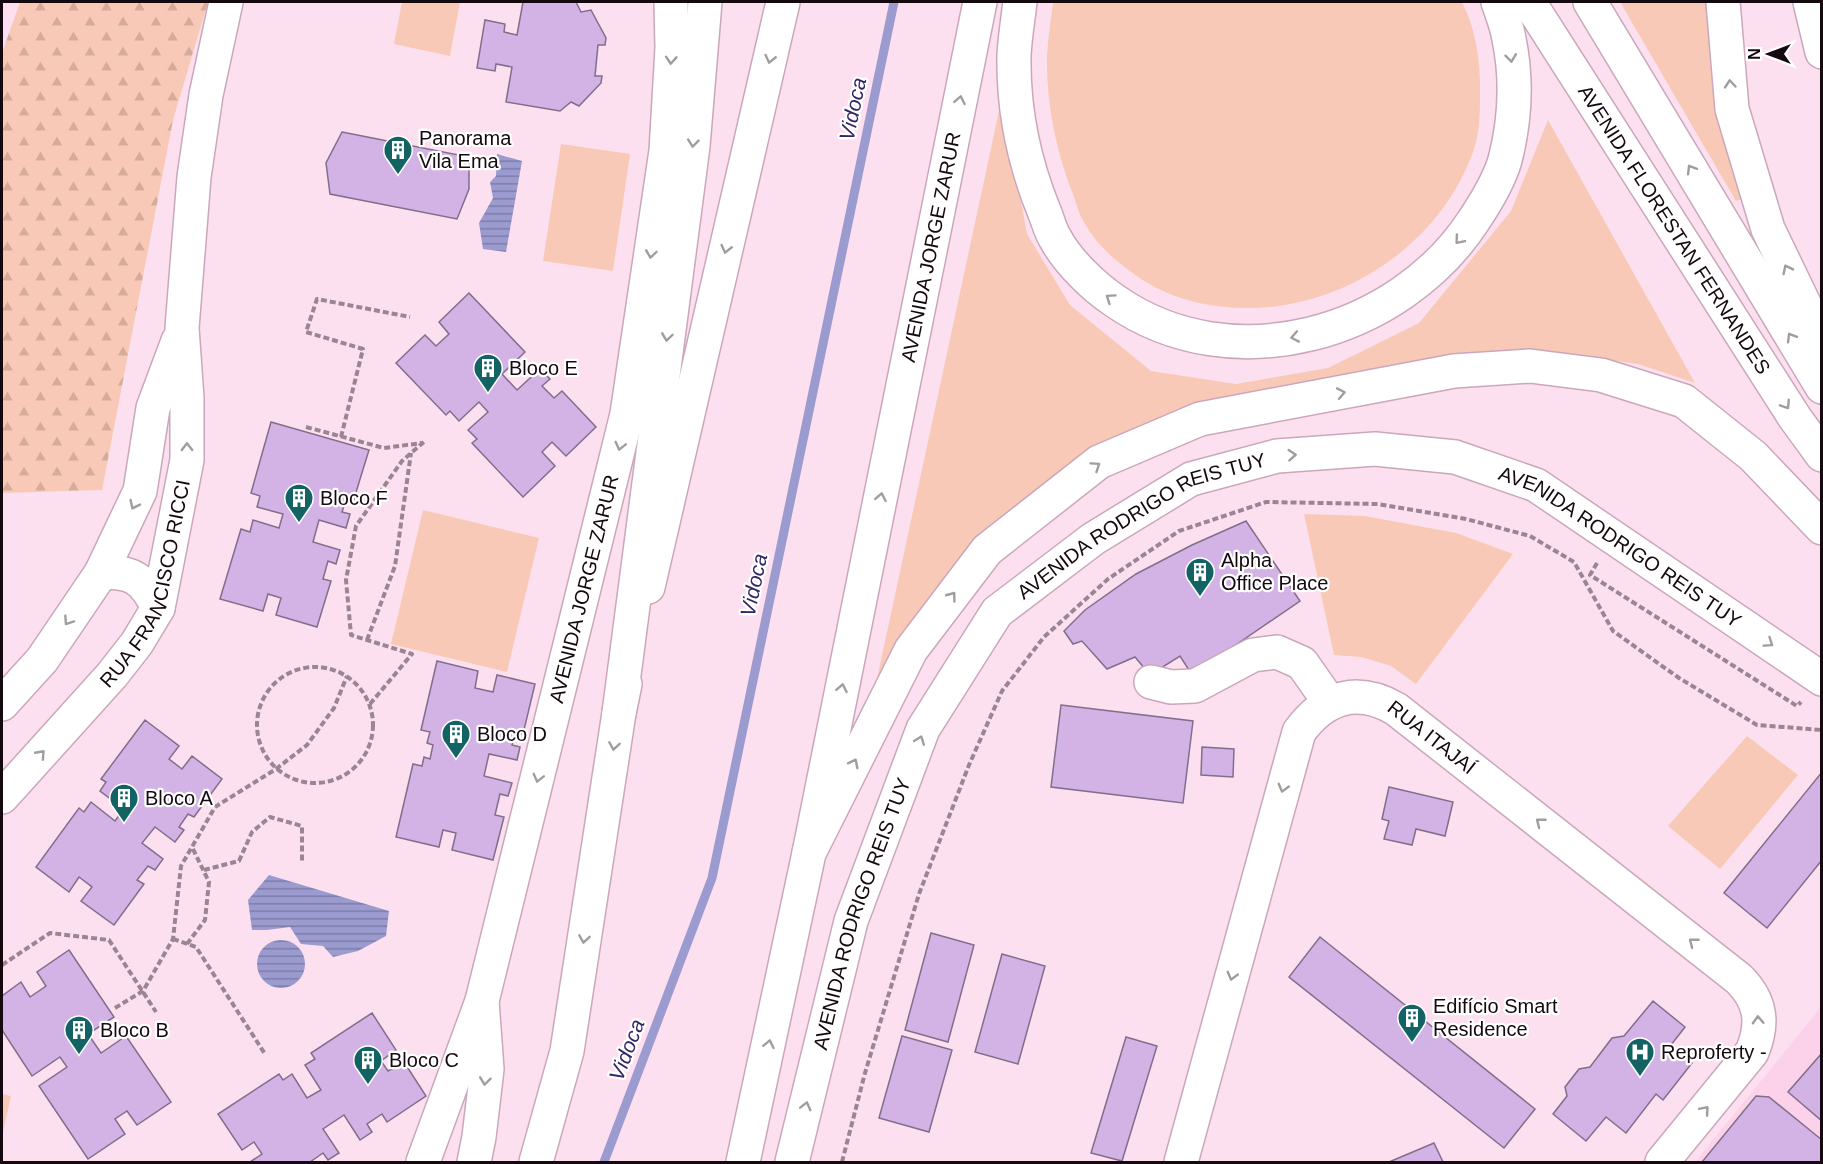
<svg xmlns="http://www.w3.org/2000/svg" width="1823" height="1164" viewBox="0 0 1823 1164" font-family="Arial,sans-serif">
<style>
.built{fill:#fcd1ea}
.green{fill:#f9c9b7}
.forest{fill:url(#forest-firs)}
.water{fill:url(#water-rules)}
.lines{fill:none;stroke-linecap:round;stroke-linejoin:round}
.stream{stroke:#9b9bd0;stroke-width:9}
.building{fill:#d3b3e5;stroke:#816e8b;stroke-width:1.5}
.minor-casing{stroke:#caa7bb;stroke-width:36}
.major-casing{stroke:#caa7bb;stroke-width:36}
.highway-casing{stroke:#caa7bb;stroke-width:36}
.path{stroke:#9b8591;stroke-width:4;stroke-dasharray:6 3;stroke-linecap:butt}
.minor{stroke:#fff;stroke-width:33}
.major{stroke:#fff;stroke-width:33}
.highway{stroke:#fff;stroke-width:33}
.oneway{stroke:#a19d9f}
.labels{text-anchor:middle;stroke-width:4.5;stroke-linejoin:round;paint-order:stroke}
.poi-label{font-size:20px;fill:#150910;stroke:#fff;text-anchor:start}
.street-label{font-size:20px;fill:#150910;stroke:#fff}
.water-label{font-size:21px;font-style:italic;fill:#2f2767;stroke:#fff}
</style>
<defs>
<pattern id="forest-firs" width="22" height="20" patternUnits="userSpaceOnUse" patternTransform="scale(1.5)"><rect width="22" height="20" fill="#f9c9b7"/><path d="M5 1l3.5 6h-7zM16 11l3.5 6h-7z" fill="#d5ab9c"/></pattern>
<pattern id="water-rules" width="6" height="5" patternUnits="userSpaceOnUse" patternTransform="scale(1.5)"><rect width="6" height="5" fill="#9b9bd0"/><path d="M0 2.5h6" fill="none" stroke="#7d7da7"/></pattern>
</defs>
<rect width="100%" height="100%" fill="#fde0f0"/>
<polygon class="built" points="1821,1007 1821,1162 1695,1162"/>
<g class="green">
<polygon points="402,2 460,2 450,56 394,44"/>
<path d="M1053 2H1462C1477 31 1481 66 1480 99 1480 116 1479 136 1473 152 1440 243 1349 305 1254 308 1212 309 1172 300 1138 277 1117 262 1096 245 1084 222 1079 215 1077 205 1074 197 1056 152 1046 104 1047 56 1048 38 1051 19 1053 2Z"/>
<polygon points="1620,2 1711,2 1749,197 1736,201"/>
<polygon points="1002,97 1027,234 1070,305 1151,371 1236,384 1328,368 1419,323 1511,211 1548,120 1695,383 1638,364 1537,350 1419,368 1079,463 875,688"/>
<polygon points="561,144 630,154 613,271 543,261"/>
<polygon points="423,510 539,538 507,672 391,644"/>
<polygon points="1304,514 1365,516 1456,533 1513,554 1416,684 1391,666 1361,657 1334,655"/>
<polygon points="1747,736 1798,775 1720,869 1668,826"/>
<polygon points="2,1094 11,1096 2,1137"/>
</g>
<polygon class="forest" points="20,2 208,2 173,120 102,490 2,493 2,53"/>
<g class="water">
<polygon points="497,154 522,161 506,252 483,249 479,223 493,198 490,182 496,176"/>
<polygon points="269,875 389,911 386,936 358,951 333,957 323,946 301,944 290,927 267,930 252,930 248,900"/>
<circle cx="281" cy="964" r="24"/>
</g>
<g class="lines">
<polyline class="stream" points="604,1162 712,878 894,2"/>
</g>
<g class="building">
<polygon points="523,2 576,2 581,12 591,10 606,38 605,45 598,45 595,76 602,76 601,83 579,106 571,102 560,111 506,102 512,67 496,64 495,71 477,68 485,20 505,24 504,32 517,35"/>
<polygon points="342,132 469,157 469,189 457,219 330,194 326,163"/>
<polygon points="469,293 525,352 502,374 517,390 540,369 550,379 542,386 554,398 562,391 596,427 566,456 552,442 542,452 555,466 523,497 472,443 477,439 468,430 488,412 479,402 459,421 450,411 446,415 396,363 425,335 436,346 449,334 439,322"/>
<polygon points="271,422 369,450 353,502 346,500 342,512 350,514 346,528 319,520 313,542 340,550 336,564 328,561 323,579 331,581 317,627 276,615 281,598 268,594 263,611 220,599 241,529 250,532 253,520 279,528 283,514 257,507 260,496 251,493"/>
<polygon points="1246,521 1300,601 1192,675 1180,656 1150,675 1135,657 1107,669 1082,641 1073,644 1064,631 1085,610 1136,574 1192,545"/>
<polygon points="437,661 478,671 475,688 493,692 497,675 535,684 523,734 515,733 512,745 520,747 517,760 489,754 484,776 512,783 508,796 500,794 495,815 504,817 493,860 452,850 456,833 443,830 439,847 396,837 413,764 422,766 424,757 430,759 433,745 427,743 430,732 421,730"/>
<polygon points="1061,705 1193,721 1183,803 1051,787"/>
<polygon points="145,720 179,746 169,759 182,769 192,756 222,779 194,817 188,814 179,827 184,830 175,842 155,827 142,843 163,859 155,870 148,866 137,880 144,884 114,925 81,901 92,887 79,877 69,892 36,867 79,808 84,812 91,802 115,821 124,809 100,791 106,782 101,779"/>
<polygon points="1202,747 1234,749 1233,777 1201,775"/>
<polygon points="1822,772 1822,860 1767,928 1724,893"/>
<polygon points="1389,787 1453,802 1445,836 1416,829 1412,845 1384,839 1389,821 1382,819"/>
<polygon points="931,933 974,945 948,1042 905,1030"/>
<polygon points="1320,937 1535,1109 1504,1148 1289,977"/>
<polygon points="69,950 114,1017 88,1034 101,1053 126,1036 171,1102 137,1125 127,1111 115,1119 125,1134 88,1159 39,1086 67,1067 60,1057 32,1076 2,1030 2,996 21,982 30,997 46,986 37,972"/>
<polygon points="1002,954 1045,966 1018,1064 975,1052"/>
<polygon points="1653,1001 1685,1027 1671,1045 1692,1063 1663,1100 1656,1094 1626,1133 1606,1117 1586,1141 1553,1114 1567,1096 1565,1087 1579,1069 1590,1067 1612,1038 1624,1036"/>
<polygon points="372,1013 396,1050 381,1061 388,1071 404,1062 426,1096 387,1122 382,1114 367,1124 372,1132 360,1140 344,1115 323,1129 339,1153 328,1160 323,1153 310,1162 250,1162 262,1154 254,1142 242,1150 218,1114 279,1074 283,1080 292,1074 307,1098 321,1090 305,1065 315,1059 311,1053"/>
<polygon points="902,1036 952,1050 929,1132 879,1118"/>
<polygon points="1126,1037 1157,1046 1122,1161 1091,1153"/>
<polygon points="1822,1053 1822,1121 1788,1092"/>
<polygon points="1756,1096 1769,1097 1822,1140 1822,1162 1702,1162"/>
<polygon points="1434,1143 1443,1162 1389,1162"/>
</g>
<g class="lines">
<g class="minor-casing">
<g id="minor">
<path d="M101 573C132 570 145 580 158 608"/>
<polyline points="1151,682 1171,687 1195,686 1253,655 1277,652 1302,663 1330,703"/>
<polyline points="2,704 42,660 101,573 140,491 153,408 178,341"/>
<path id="s1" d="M2 797 112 675 137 643 158 608 187 460V398L182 328 194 177 206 95 226 2"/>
<path id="s2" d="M423 1162 482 1001 627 414 666 151 672 48 671 2"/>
<path id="s3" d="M792 1162 851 921 923 729 997 612 1093 539 1191 479 1277 456 1375 449 1455 457 1536 485 1822 679"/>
<path id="s4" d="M1181 1162 1299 732C1325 696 1358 687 1396 709L1739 979C1761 1001 1764 1023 1752 1052L1662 1162"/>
</g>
</g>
<g class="major-casing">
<g id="major">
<polyline points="648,587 783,2"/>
<polyline points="474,1162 479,1137 487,1069 482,1001"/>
<polyline points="536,1162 567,1051 619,713 625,684"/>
<path id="s5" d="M743 1162 809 853 980 2"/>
</g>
</g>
<g class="highway-casing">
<g id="highway">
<path d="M1020 2C1018 19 1015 37 1014 55 1013 108 1024 162 1044 211 1048 220 1050 230 1055 238 1068 262 1093 286 1115 301 1232 382 1399 335 1474 220 1486 202 1499 181 1505 160 1515 121 1517 78 1509 39 1507 26 1502 14 1498 2"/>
<path id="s6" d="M1529 2 1795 418 1822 455"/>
<polyline points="1590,2 1822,387"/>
<polyline points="1723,2 1732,109 1768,229 1822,341"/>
<polyline points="1810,2 1822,52"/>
<polyline points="619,713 693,146 705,2"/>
<polyline points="809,853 911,650 987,550 1099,462 1200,419 1454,371 1530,366 1601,375 1684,401 1753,456 1822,528"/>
</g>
</g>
<g class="path">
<polyline points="306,427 384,448 422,443"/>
<polyline points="341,437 363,349 306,332 317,299 410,317"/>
<polyline points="1597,563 1590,575 1797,706 1801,702"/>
<polyline points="367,640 395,566 411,453"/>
<circle cx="315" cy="725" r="58"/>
<polyline points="370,704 412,654 351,635 346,580 356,526 402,461 426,440"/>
<polyline points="204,870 239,861 252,832 270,817 302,826 302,861"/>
<polyline points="173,939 196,947 265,1054"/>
<polyline points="187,944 205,920 209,882 192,847"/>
<polyline points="2,965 50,933 109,940 156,1012"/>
<polyline points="115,1008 143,991 173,939 181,866 215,807 276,769 307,745 334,708 347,676"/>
<polyline points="842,1162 865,1073 919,894 969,765 1002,691 1044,637 1108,579 1179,531 1266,502 1378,504 1466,519 1530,536 1574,562 1613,631 1679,678 1757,725 1822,730"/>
</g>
<use href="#minor" class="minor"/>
<use href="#major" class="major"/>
<use href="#highway" class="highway"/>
</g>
<defs><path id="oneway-chevron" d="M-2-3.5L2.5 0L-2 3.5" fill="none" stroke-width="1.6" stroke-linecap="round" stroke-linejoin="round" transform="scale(1.5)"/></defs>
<g class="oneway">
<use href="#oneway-chevron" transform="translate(1511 58) rotate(83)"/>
<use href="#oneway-chevron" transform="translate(770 59) rotate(103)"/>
<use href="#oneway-chevron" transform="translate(671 60) rotate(94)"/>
<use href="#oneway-chevron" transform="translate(1730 84) rotate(-95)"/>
<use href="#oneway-chevron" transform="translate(960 100) rotate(-79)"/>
<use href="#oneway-chevron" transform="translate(693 143) rotate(96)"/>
<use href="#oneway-chevron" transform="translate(1691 169) rotate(-121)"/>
<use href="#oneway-chevron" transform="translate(1459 240) rotate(130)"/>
<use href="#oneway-chevron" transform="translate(726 249) rotate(103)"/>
<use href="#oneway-chevron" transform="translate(651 254) rotate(98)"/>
<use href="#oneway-chevron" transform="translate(1787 269) rotate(-116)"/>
<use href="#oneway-chevron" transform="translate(1110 298) rotate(-145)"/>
<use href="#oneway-chevron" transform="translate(667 337) rotate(98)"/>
<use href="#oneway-chevron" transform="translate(1295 337) rotate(169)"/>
<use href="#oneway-chevron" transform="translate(1791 337) rotate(-121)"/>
<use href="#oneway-chevron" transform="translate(1341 393) rotate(-11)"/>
<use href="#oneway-chevron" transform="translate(1786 405) rotate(57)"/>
<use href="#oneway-chevron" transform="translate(620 446) rotate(104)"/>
<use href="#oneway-chevron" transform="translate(187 447) rotate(-90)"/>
<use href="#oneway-chevron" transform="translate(1292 455) rotate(-4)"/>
<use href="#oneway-chevron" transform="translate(1096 466) rotate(-34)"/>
<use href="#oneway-chevron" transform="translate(881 497) rotate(-79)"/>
<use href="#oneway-chevron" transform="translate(134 505) rotate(116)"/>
<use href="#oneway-chevron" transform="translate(952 596) rotate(-53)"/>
<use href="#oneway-chevron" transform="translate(68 621) rotate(124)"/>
<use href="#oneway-chevron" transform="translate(1769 643) rotate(34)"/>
<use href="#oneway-chevron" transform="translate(842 688) rotate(-79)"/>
<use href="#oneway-chevron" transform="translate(920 740) rotate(-69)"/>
<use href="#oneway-chevron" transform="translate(614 746) rotate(99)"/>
<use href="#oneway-chevron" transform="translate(41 754) rotate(-48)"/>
<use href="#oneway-chevron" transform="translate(854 763) rotate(-63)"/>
<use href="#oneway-chevron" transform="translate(538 778) rotate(104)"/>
<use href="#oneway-chevron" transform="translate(1283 788) rotate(105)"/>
<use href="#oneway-chevron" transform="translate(1540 822) rotate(-142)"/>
<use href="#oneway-chevron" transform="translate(584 939) rotate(99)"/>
<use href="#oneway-chevron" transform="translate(1693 942) rotate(-142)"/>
<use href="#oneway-chevron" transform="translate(1232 976) rotate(105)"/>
<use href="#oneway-chevron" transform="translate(1758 1020) rotate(-93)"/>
<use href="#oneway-chevron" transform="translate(769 1044) rotate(-78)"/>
<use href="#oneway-chevron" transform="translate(485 1081) rotate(97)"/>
<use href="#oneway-chevron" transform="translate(806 1106) rotate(-76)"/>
<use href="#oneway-chevron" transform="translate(1705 1110) rotate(-50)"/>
</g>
<defs>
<g id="building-pin" transform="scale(1.5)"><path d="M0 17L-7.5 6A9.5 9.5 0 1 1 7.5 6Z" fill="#136364" stroke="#fff"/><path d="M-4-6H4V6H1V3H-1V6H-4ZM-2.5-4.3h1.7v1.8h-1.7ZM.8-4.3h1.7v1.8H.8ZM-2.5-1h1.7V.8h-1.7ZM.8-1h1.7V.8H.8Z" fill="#fff"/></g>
<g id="hospital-pin" transform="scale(1.5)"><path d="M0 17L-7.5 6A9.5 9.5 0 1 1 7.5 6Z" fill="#136364" stroke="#fff"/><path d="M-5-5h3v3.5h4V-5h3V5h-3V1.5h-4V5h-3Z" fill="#fff"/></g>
</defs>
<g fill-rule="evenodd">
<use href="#building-pin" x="398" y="150"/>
<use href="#building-pin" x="488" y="368"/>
<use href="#building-pin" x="299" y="498"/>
<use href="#building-pin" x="1200" y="572"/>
<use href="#building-pin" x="456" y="734"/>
<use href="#building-pin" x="124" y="798"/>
<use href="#building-pin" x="1412" y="1018"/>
<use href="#building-pin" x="79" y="1030"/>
<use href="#hospital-pin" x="1640" y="1052"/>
<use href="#building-pin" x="368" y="1060"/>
</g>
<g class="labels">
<g class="poi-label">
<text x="419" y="145">Panorama<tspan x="419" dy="23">Vila Ema</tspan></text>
<text x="509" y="375">Bloco E</text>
<text x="320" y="505">Bloco F</text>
<text x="1221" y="567">Alpha<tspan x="1221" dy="23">Office Place</tspan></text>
<text x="477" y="741">Bloco D</text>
<text x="145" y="805">Bloco A</text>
<text x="1433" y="1013">Edifício Smart<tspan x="1433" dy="23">Residence</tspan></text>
<text x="100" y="1037">Bloco B</text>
<text x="1661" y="1059">Reproferty -</text>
<text x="389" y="1067">Bloco C</text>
</g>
<g class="street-label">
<text dy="7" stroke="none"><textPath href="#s6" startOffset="270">AVENIDA FLORESTAN FERNANDES</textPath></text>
<text dy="7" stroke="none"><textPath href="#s5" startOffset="934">AVENIDA JORGE ZARUR</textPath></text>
<text dy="7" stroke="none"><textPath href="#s3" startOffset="762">AVENIDA RODRIGO REIS TUY</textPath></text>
<text dy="7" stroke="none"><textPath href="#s3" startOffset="1284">AVENIDA RODRIGO REIS TUY</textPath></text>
<text dy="7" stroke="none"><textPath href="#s1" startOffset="264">RUA FRANCISCO RICCI</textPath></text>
<text dy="7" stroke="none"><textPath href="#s2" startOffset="596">AVENIDA JORGE ZARUR</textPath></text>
<text dy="7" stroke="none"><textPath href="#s4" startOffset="603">RUA ITAJAÍ</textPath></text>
<text dy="7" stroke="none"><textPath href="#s3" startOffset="258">AVENIDA RODRIGO REIS TUY</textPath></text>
</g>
<g class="water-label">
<text transform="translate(853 109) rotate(-78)" y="7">Vidoca</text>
<text transform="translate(754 585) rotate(-78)" y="7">Vidoca</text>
<text transform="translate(627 1050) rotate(-69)" y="7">Vidoca</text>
</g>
</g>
<rect width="1823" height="1164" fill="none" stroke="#150910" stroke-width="6"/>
<g transform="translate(1769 54) rotate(270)" stroke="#ffffff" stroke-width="4.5" paint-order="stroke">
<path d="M0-4.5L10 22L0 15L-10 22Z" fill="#150910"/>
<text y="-9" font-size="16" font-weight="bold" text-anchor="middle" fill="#150910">N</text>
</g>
</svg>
